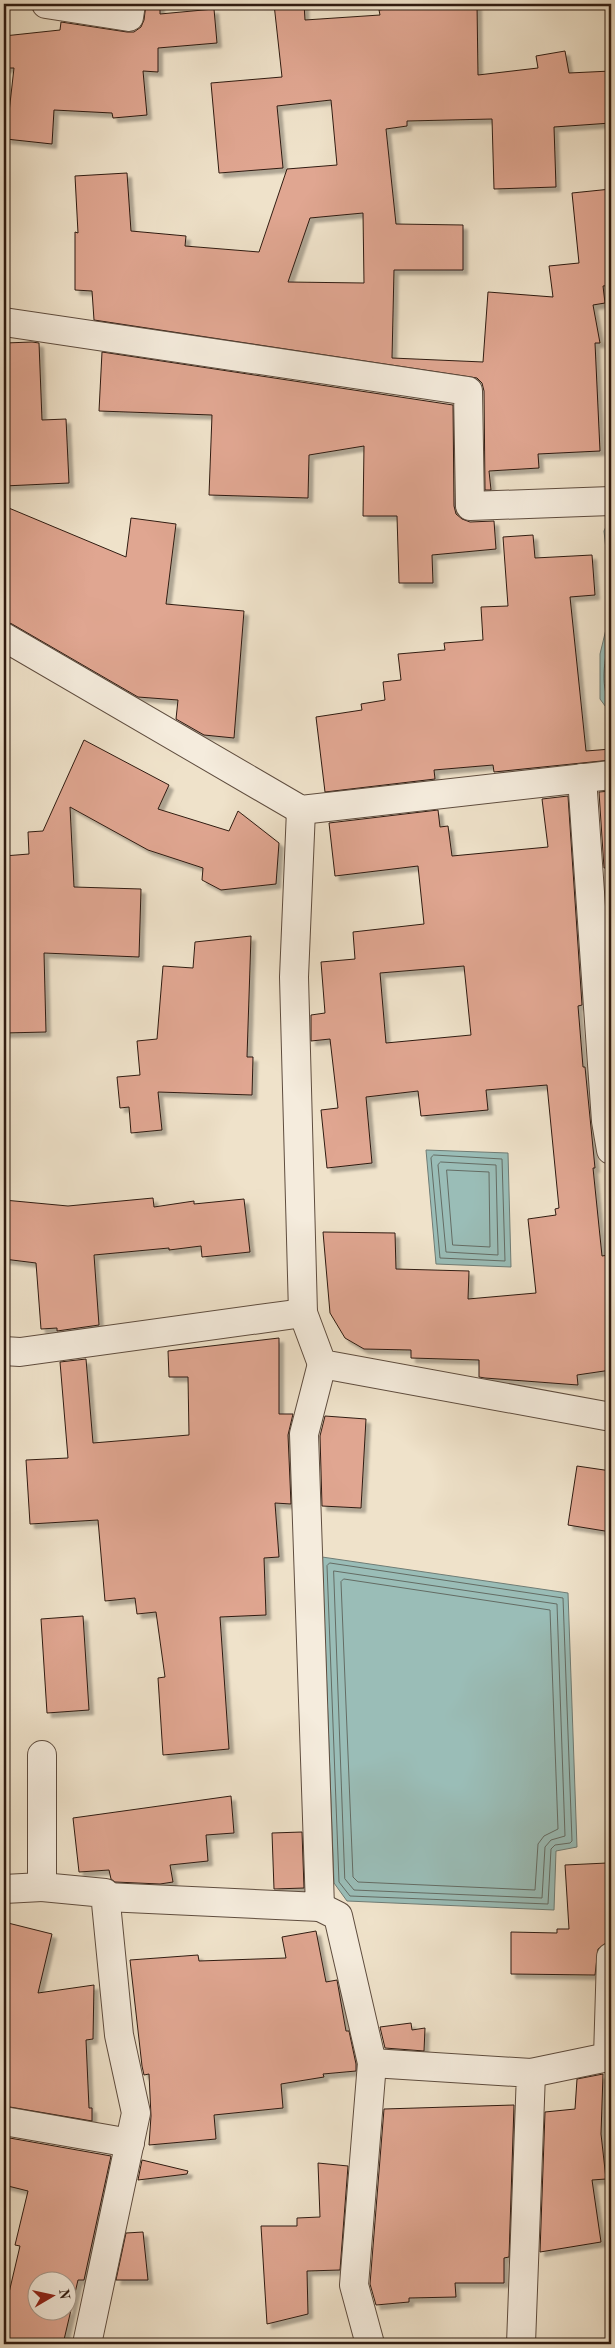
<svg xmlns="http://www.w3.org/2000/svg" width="615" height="2348" viewBox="0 0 615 2348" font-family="'Old Standard TT',serif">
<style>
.water{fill:#9abdb7;stroke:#6f7c75}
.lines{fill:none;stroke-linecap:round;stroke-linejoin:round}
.shore{stroke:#646c64;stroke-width:1}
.building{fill:#e0a691;stroke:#2f1b11;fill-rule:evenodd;filter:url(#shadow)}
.minor-casing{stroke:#5f4d3f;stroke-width:30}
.minor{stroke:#f5ecdd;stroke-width:28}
</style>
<defs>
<filter id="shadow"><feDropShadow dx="4.5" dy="4.5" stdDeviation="1" flood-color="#0004"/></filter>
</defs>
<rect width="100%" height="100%" fill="#efe2ca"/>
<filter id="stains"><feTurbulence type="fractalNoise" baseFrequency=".004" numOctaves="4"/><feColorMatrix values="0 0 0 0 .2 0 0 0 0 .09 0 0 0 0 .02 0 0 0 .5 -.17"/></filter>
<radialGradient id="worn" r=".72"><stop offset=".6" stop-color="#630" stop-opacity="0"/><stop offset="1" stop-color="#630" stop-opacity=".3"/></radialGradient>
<g class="water">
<polygon points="611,516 611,714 600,699 600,654 608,621 608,569 604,531"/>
<polygon points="426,1150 508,1153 511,1267 436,1264"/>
<polygon points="322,1557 568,1593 577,1847 556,1851 554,1910 347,1901 334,1883"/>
</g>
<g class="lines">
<g class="shore">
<path d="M611 631C606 652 598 686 611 705"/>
<polygon points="434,1155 502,1159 505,1261 440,1258 431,1158"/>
<polygon points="441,1162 496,1165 498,1255 446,1252 438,1165"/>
<polygon points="447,1170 489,1172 490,1247 453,1245"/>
<polygon points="330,1563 563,1598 572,1841 570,1843 555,1845 551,1849 548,1904 350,1896 339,1882 327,1566"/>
<polygon points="334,1571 557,1604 565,1836 551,1840 545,1847 542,1898 354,1890 345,1879"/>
<polygon points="344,1579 550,1610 558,1829 544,1836 538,1844 535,1890 358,1882 353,1877 341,1582"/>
</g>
</g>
<g class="building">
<polygon points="146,4 160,4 160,14 214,9 217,43 158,48 158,72 143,71 147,115 113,118 112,113 54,110 52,144 6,139 14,68 4,68 4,36 60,30 61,22 127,32 134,32 141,27 144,20"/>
<path d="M274 4H304L305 20 380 15 379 10 423 4H477L478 75 538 68 536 56 565 51 569 73 611 71V123L554 127 556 187 494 189 492 119 407 121V126L386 129 396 224 463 225V270H394L392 358 483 362 488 292 553 297 549 266 579 263 572 193 611 189V285L603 286 605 303 593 305 600 343H595L600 451 538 454 539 468 489 471 491 490H485L484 391 482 383 477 378 94 320 92 291 75 290V232L78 233 75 176 127 173 131 231 186 236 185 246 259 252 287 169 337 165 331 100 277 106 283 168 219 173 211 83 282 77ZM363 213 364 283 288 282 310 218Z"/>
<polygon points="32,342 39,343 42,420 66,419 69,483 4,486 4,409 7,409 5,343"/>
<polygon points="102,352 453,405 454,506 456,514 462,519 470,522 494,521 496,549 432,555 433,583 399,583 397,516 363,516 364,446 309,455 308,498 209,495 212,415 99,411"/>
<polygon points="4,506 126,557 131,518 176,524 166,604 244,611 234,738 204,735 176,719 178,700 138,697 12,624 4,621"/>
<polygon points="533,535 535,558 592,555 595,595 570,597 586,751 611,749 611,760 494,772 493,765 434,770 435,779 325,792 316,717 362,710 361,704 385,700 383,682 401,680 398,654 445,650 444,643 483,640 481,607 508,606 503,537"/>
<polygon points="84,740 169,785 158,809 229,831 238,811 279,843 276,884 221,890 202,880 203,868 148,850 70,807 74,887 141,889 139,957 44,953 46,1032 4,1033 4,856 29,854 28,832 43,831"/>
<polygon points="611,791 611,867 604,868 599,792"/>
<path d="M568 796 582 1005 578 1006 583 1067H585L595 1168H593L602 1256 608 1255 611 1280V1370L577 1375 578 1385 485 1378 479 1377V1360L411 1358V1350L364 1349 345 1338 330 1313 323 1232 395 1233 396 1269 469 1271 468 1299 536 1293 528 1219 556 1215 555 1209 559 1208 547 1085 486 1090 488 1110 421 1116 418 1091 366 1097 372 1163 327 1168 321 1110 338 1108 330 1039 311 1041V1015L325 1013 321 962 355 959 353 932 424 924 418 866 335 876 329 823 438 810 440 827 448 826 452 856 548 847 542 799ZM464 966 471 1035 386 1043 380 973Z"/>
<polygon points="611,932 611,972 608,933"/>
<polygon points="251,936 247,1057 253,1057 252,1095 158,1092 162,1130 131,1133 129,1107 120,1108 117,1077 140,1075 137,1041 157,1039 163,966 193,968 195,942"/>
<polygon points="153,1198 154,1207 194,1201 194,1204 244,1199 250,1252 202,1257 201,1246 169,1250 169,1248 94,1255 99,1325 57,1331 57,1328 41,1329 36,1263 4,1259 4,1200 68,1206"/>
<polygon points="279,1338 279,1414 293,1414 288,1435 291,1504 275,1503 279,1557 264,1558 266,1615 220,1617 229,1749 163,1755 158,1678 165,1677 156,1612 137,1614 135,1598 105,1601 98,1520 30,1524 26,1460 68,1458 60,1362 86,1359 93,1443 189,1435 188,1377 169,1377 168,1351"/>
<polygon points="325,1416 366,1419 361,1508 322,1506 320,1436"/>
<polygon points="577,1466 611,1471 611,1532 568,1525"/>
<polygon points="83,1616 89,1710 47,1713 41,1619"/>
<polygon points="231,1796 234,1833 206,1835 208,1861 170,1865 173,1882 160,1884 115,1882 111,1879 109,1870 79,1872 73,1818"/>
<polygon points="302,1832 304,1888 274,1889 272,1833"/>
<polygon points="607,1863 606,1943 598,1949 595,1975 511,1974 511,1932 557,1933 557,1929 569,1929 565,1865"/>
<polygon points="4,1922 52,1934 38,1993 94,1985 93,2039 86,2040 89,2108 92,2108 92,2121 4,2106"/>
<polygon points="316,1931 326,1982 337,1980 346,2031 349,2031 356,2064 356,2071 323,2074 324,2077 281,2084 283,2108 214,2115 216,2139 149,2145 151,2116 149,2074 144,2075 142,2066 130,1960 198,1955 199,1961 286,1958 282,1937"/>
<polygon points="411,2023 412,2030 425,2028 424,2051 385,2048 380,2027"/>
<polygon points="603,2074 601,2134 606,2179 592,2180 601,2242 540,2252 545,2112 575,2109 577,2079"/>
<polygon points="514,2105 509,2257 504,2258 504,2283 455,2283 456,2297 409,2298 409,2302 376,2305 370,2284 384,2109"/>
<path d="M4 2137 111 2156 84 2280H78L63 2344H4V2314L20 2246 15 2245 28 2191 4 2185ZM38 2280H68V2310H38Z"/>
<polygon points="142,2160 188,2171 187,2174 138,2180"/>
<polygon points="318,2163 348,2166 340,2270 307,2271 308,2314 267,2324 261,2226 297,2226 297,2218 320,2217"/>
<polygon points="143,2232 148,2280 116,2280 126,2233"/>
</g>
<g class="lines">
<g class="minor-casing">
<g id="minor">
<polyline points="46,4 129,17 131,4"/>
<polyline points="4,322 468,391 470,506 611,501"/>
<polyline points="4,637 301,810 611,775"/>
<polyline points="582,778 606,1121 611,1150"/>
<polyline points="301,810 294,977 303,1313 322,1364 611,1417"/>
<polyline points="4,1351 20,1352 303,1313"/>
<polyline points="42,1887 105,1893 119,2035 136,2113 87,2344"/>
<polyline points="4,1889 42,1887 42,1755"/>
<polyline points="106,1897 320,1907 304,1434 322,1364"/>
<polyline points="320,1907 338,1916 372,2063 354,2285 370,2344"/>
<polyline points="372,2063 531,2073 521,2344"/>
<polyline points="531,2073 608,2057 611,1957"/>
<polyline points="4,2121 130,2143"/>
</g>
</g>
<use href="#minor" class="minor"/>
</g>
<rect width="615" height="2348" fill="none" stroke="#efe2ca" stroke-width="20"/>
<rect x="5" y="5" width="605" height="2338" fill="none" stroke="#2f1b11" stroke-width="2.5"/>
<rect x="10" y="10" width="595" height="2328" fill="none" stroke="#2f1b11"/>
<g transform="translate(52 2296) rotate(81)"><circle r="24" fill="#f5ecdd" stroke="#a6988b"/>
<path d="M0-4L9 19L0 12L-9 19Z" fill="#8f2418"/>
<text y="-8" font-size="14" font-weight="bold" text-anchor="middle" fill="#2f1b11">N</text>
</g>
<rect width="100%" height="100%" filter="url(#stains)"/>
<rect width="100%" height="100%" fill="url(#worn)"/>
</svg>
